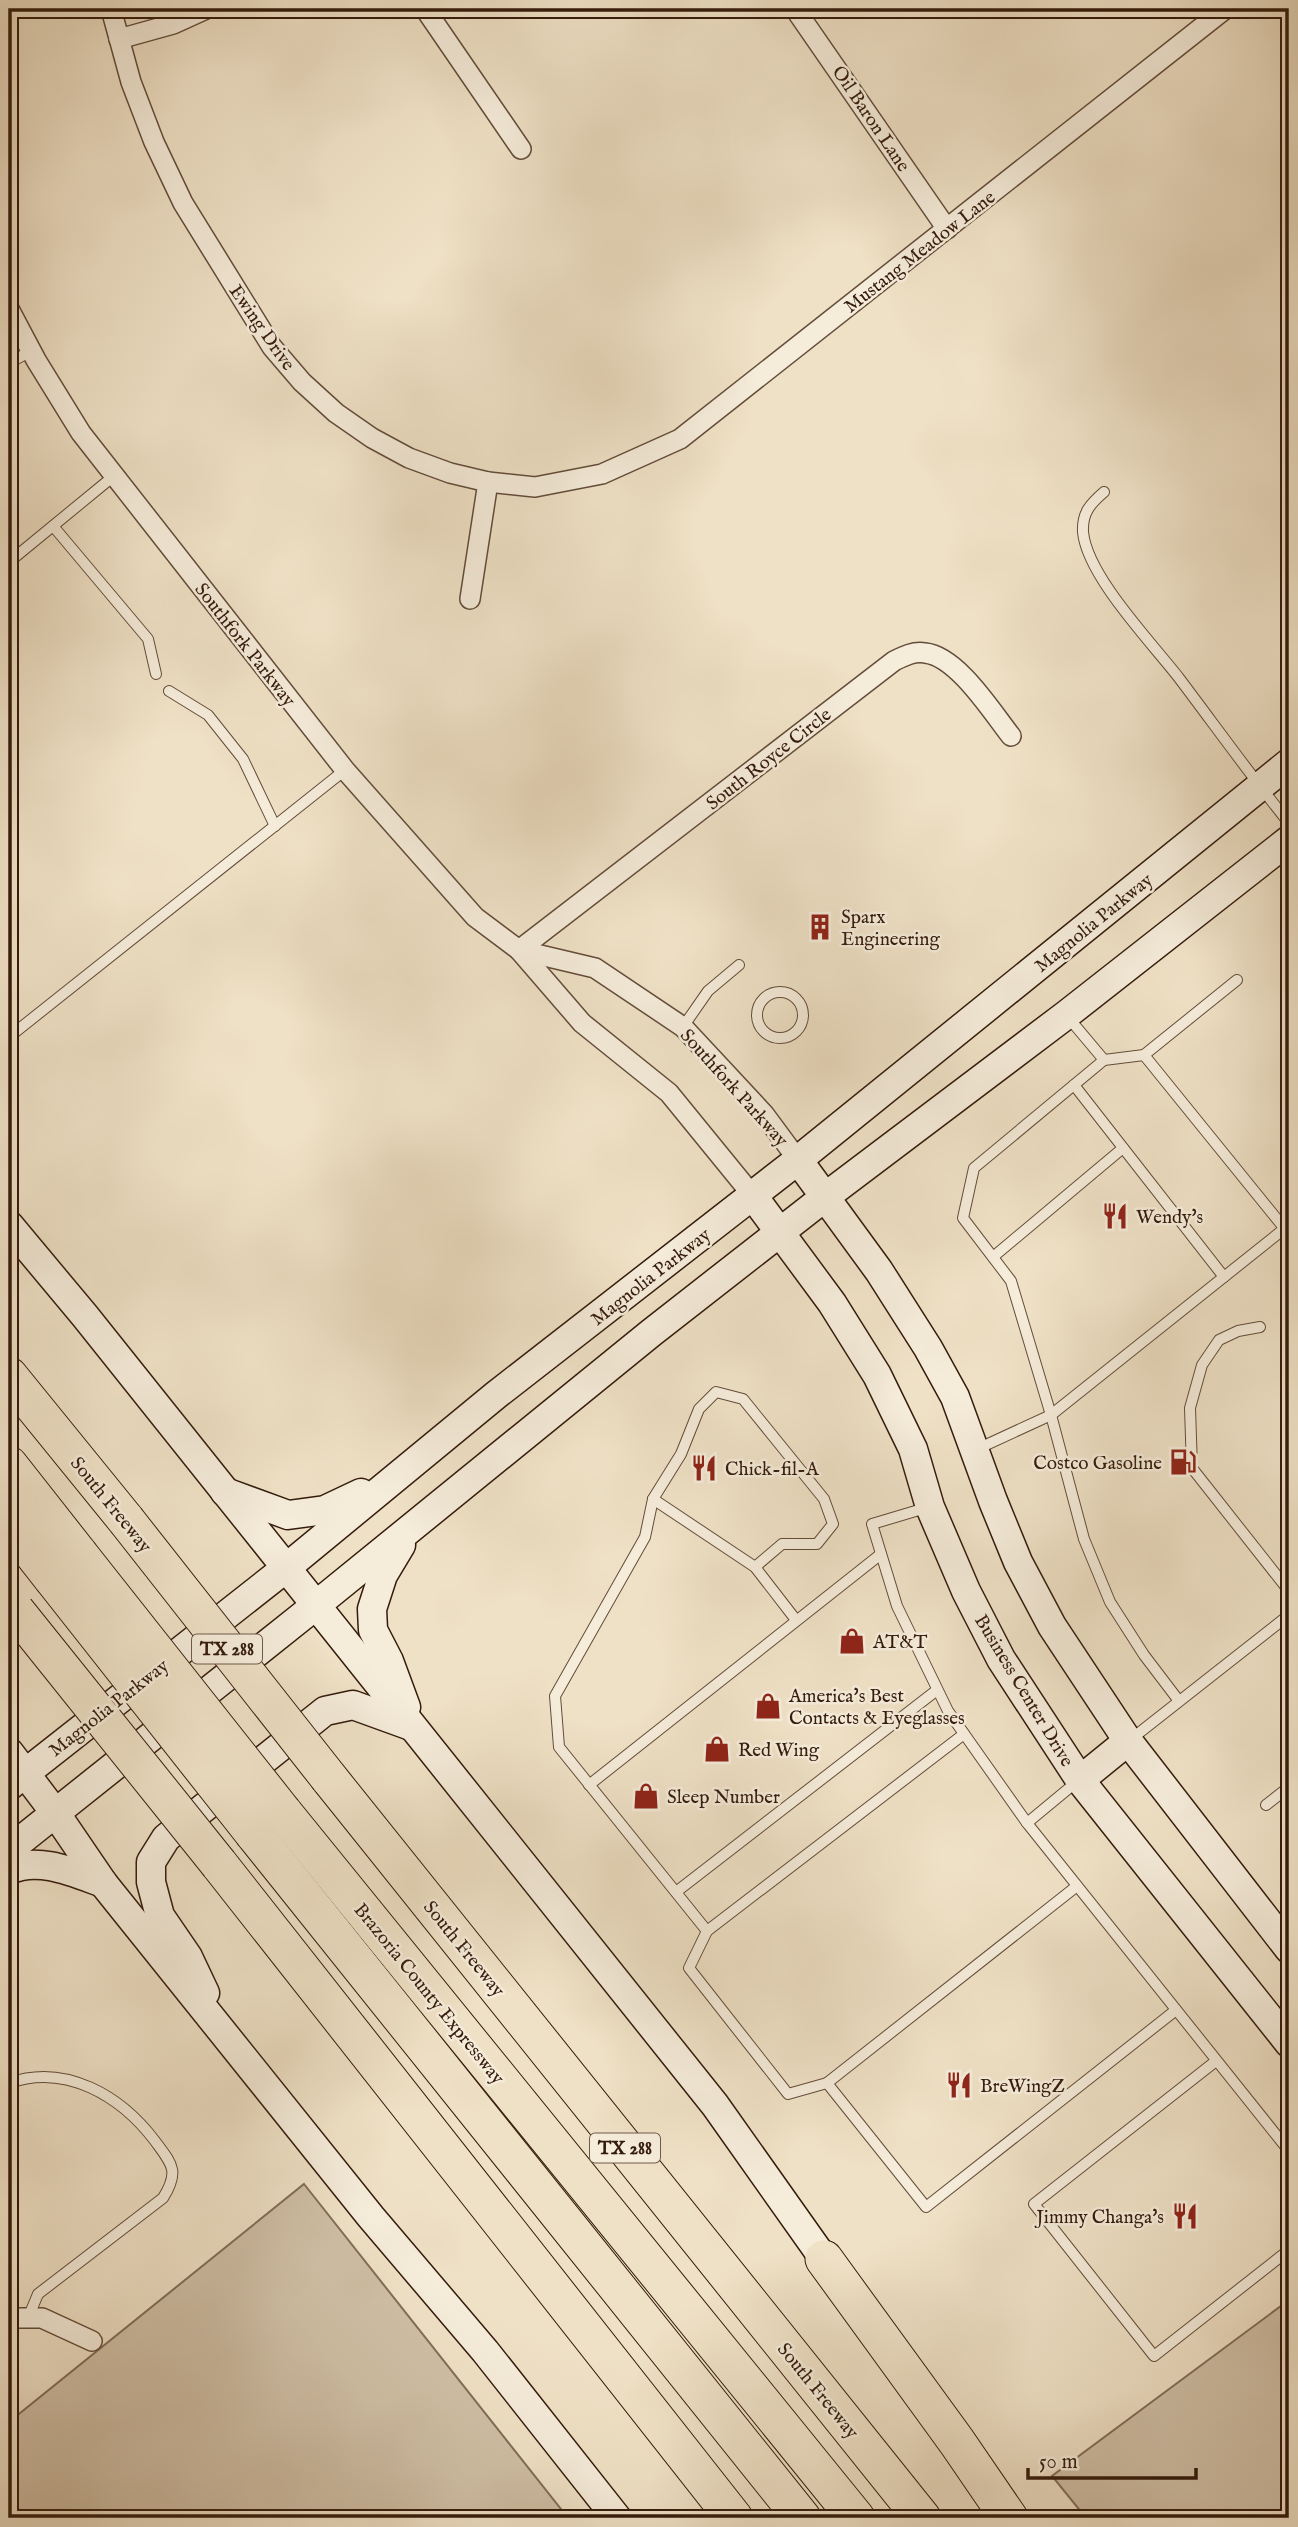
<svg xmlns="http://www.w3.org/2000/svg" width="1298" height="2527" viewBox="0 0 1298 2527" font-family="'IM FELL English',serif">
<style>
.green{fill:#cfbfa6;stroke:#826d59;stroke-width:2}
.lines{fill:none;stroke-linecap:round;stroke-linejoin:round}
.lane-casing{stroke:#634c3a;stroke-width:12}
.street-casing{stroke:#634c3a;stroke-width:22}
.secondary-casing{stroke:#341b0c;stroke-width:31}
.highway-casing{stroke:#341b0c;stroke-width:39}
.lane{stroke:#f5ecda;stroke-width:10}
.street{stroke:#f5ecda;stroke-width:19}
.secondary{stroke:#f5ecda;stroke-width:28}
.highway{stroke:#efe1c6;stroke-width:37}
.highway-bridge-casing{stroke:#341b0c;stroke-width:39;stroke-linecap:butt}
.highway-bridge{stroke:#efe1c6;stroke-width:37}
.labels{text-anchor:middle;stroke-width:5;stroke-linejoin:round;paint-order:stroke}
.shield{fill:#f5ecda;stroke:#6e5a4a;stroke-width:2}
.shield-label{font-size:18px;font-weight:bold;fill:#341b0c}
.street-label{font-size:19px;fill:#341b0c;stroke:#f5ecda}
.poi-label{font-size:19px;fill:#341b0c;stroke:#f5ecda;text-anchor:start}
</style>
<rect width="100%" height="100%" fill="#efe1c6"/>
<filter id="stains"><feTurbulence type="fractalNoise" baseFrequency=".00286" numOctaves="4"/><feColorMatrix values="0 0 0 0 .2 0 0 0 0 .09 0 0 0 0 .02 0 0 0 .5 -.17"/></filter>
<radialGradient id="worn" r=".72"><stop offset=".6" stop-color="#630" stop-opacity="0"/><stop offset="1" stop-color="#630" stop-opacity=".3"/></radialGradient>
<g class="green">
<polygon points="304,2184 568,2518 9,2518 9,2422"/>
<polygon points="1289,2300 1289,2518 1086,2518 1052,2476"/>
</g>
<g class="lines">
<g class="lane-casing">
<g id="lane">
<polyline points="9,363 31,351"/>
<path d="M1104 492C1090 504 1082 513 1083 532 1087 576 1152 643 1179 678 1216 727 1251 776 1289 823"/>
<polyline points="53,526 148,639 156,674"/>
<polyline points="9,562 115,475"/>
<polyline points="169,691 208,715 243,759 275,826"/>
<circle cx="780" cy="1015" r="23"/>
<polyline points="1067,1016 1104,1060 1144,1055 1285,1229"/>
<polyline points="683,1027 708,991 739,965"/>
<polyline points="9,1037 345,770"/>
<polyline points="1144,1055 1237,980"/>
<polyline points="1104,1060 974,1168 963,1218 1011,1281 1051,1415 1084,1539 1110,1602 1144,1655 1179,1701"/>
<polyline points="1074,1085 1224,1277"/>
<polyline points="993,1257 1123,1148"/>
<polyline points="1260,1327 1238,1331 1219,1340 1202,1365 1190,1408 1192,1468 1289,1591"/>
<polyline points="975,1450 1051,1415 1289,1225"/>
<polyline points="653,1499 755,1567 796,1620"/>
<polyline points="929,1507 872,1524 897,1606 948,1711 1027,1823 1289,2151"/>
<polyline points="755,1567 782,1544 817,1544 833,1524 824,1499 743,1399 716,1392 699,1409 681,1454 653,1499 645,1537 555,1696 559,1747 707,1931 689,1968 788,2094 827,2083 926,2207 1176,2010"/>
<polyline points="1130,1740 1289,1615"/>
<polyline points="589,1785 881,1554"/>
<polyline points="1266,1805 1289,1787"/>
<polyline points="1027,1823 1079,1780"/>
<polyline points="676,1892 937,1690"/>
<polyline points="707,1931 964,1734"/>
<polyline points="1216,2061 1034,2204 1154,2356 1289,2250"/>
<path d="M9 2083C66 2063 121 2096 155 2141 172 2164 180 2171 163 2198L38 2294 28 2318"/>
<polyline points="827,2083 1077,1886"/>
</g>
</g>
<g class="street-casing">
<g id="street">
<polyline points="111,9 131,82 154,142 183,203 272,347 302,382 336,413 372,438 409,458 450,473 488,482 535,487 602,474 680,439 1225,9"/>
<polyline points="425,9 521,149"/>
<polyline points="795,9 947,229"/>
<polyline points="119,39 173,24 206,9"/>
<polyline points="9,309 36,360 81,433 345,770 475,917 519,950 582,1023 669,1093 753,1196"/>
<polyline points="470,599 488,482"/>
<path d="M519 950 894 661C904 656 914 651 925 653 957 656 992 712 1011 736"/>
<polyline points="519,950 595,968 683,1027 764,1114 798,1160"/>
<polyline points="9,2318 42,2318 92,2341"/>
</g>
</g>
<g class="secondary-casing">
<g id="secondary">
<polyline points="798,1160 879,1271 928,1348 955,1397 993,1501 1018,1562 1052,1626 1128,1741 1289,1949"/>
<polyline points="753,1196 832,1303 877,1375 913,1449 930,1507 966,1591 1001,1659 1080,1780 1289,2043"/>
<polyline points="9,1225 85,1316 715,2105 824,2259"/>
<polyline points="225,1492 288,1515 325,1510 361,1493"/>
<polyline points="401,1545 383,1575 372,1609 373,1630 389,1661 406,1707"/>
<polyline points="9,1752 56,1814 103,1883 371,2217 485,2351 617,2518"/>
<polyline points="1080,1780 1128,1741"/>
<polyline points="9,1786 286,1568 496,1395 798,1160 1289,763"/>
<polyline points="9,1850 315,1606 651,1333 825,1197 1066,1015 1289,840"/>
<path d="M9 1870C39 1856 75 1873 103 1883"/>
<polyline points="205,1993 188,1957 160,1916 151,1882 151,1862 166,1838 325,1711 353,1705 411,1726"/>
</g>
</g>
<g class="highway-casing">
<g id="highway">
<polyline points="9,1376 126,1520"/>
<polyline points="9,1465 79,1554"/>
<polyline points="9,1523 52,1578"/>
<polyline points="329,1778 922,2518"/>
<polyline points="283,1812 856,2518"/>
<polyline points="254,1834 802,2518"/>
<polyline points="219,1864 734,2518"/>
<polyline points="824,2259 957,2442 1009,2518"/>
</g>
</g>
<use href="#lane" class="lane"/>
<use href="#street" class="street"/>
<use href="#secondary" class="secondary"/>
<use href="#highway" class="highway"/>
<g class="highway-bridge-casing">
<g id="highway-bridge">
<polyline points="126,1520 329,1778"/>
<polyline points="79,1554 283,1812"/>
<polyline points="52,1578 254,1834"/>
<polyline points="16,1611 219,1864"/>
</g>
</g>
<use href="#highway-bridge" class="highway-bridge"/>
</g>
<defs>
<g id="building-bare" transform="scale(2.1)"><path d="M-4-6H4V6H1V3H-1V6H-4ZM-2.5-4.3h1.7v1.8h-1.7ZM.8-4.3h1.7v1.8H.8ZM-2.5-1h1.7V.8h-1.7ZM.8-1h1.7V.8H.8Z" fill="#8f2418" stroke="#f5ecda" stroke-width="2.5" paint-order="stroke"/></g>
<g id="restaurant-bare" transform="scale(2.1)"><path d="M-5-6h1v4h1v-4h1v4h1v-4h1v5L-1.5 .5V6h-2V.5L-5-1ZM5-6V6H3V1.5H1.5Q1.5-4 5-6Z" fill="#8f2418" stroke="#f5ecda" stroke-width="2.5" paint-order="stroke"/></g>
<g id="fuel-bare" transform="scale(2.1)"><path d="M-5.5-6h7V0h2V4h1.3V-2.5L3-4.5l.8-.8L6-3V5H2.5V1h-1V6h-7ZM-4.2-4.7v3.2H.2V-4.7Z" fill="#8f2418" stroke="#f5ecda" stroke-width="2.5" paint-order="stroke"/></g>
<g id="shop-bare" transform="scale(2.1)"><path d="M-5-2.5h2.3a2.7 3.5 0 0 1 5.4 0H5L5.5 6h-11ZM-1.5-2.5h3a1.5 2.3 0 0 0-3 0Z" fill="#8f2418" stroke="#f5ecda" stroke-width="2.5" paint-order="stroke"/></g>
</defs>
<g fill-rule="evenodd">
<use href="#building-bare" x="820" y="927"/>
<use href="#restaurant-bare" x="1115" y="1216"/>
<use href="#fuel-bare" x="1183" y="1462"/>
<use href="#restaurant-bare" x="704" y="1468"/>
<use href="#shop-bare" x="852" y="1641"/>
<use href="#shop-bare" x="768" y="1706"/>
<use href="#shop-bare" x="717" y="1749"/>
<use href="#shop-bare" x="646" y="1796"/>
<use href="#restaurant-bare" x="959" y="2085"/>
<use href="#restaurant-bare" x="1185" y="2216"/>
</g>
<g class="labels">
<g class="shield">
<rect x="192" y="1634.5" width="70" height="29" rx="5"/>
<rect x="590" y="2133.5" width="70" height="29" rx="5"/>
</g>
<g class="shield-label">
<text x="227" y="1655">TX 288</text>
<text x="625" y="2154">TX 288</text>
</g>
<g class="street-label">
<text transform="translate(872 118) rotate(56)" y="7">Oil Baron Lane</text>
<text transform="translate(919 251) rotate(-38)" y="7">Mustang Meadow Lane</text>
<text transform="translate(263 327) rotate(55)" y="7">Ewing Drive</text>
<text transform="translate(246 644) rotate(52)" y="7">Southfork Parkway</text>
<text transform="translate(768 758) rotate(-38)" y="7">South Royce Circle</text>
<text transform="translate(1093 922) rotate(-39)" y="7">Magnolia Parkway</text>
<text transform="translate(735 1087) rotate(48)" y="7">Southfork Parkway</text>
<text transform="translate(650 1276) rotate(-38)" y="7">Magnolia Parkway</text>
<text transform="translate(112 1504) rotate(51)" y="7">South Freeway</text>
<text transform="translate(1025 1690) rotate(59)" y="7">Business Center Drive</text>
<text transform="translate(108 1707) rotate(-38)" y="7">Magnolia Parkway</text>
<text transform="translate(465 1948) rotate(51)" y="7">South Freeway</text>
<text transform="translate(430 1993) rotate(51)" y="7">Brazoria County Expressway</text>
<text transform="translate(819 2390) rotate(51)" y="7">South Freeway</text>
</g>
<g class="poi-label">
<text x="841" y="923">Sparx<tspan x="841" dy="22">Engineering</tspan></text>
<text x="1136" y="1223">Wendy's</text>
<text x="1162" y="1469" text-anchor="end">Costco Gasoline</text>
<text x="725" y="1475">Chick-fil-A</text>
<text x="873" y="1648">AT&amp;T</text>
<text x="789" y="1702">America's Best<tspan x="789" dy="22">Contacts &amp; Eyeglasses</tspan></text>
<text x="738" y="1756">Red Wing</text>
<text x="667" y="1803">Sleep Number</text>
<text x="980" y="2092">BreWingZ</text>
<text x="1164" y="2223" text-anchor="end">Jimmy Changa's</text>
</g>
</g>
<rect width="1298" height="2527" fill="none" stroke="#efe1c6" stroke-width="35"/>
<rect x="10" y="10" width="1277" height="2506" fill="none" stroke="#341b0c" stroke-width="3.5"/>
<rect x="18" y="18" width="1263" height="2492" fill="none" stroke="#341b0c" stroke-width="2"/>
<path d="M1028 2468v10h168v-10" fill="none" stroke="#341b0c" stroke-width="3.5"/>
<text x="1039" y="2468" font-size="21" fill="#341b0c" stroke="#f5ecda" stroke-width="5" paint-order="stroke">50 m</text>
<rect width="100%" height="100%" filter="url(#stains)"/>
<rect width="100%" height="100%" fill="url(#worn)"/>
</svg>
